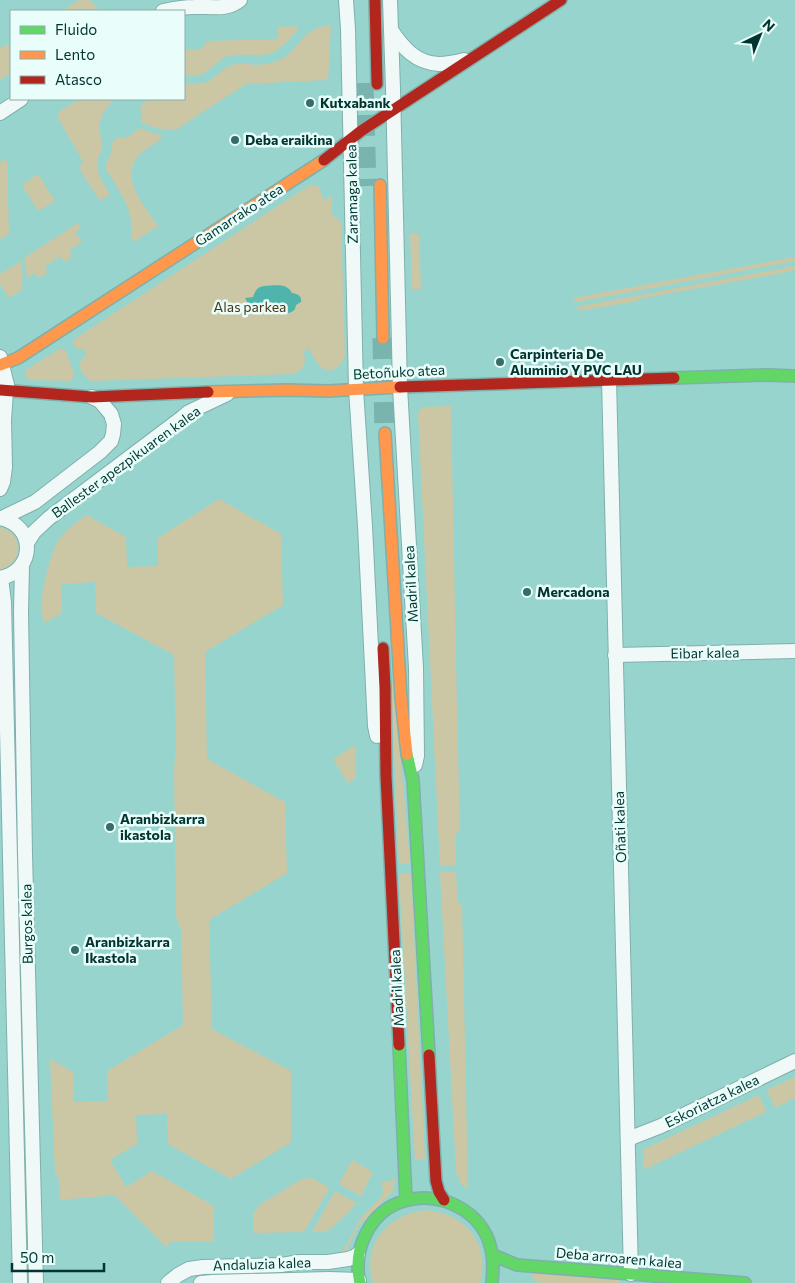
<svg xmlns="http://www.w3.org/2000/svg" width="795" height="1283" viewBox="0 0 795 1283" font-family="Commissioner,sans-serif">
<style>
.green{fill:#cbc7a4}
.water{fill:#4fb5ac}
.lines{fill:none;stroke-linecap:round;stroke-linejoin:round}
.primary-tunnel{stroke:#7ab4af;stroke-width:21;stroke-dasharray:21 11;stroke-linecap:butt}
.street-casing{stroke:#7fb0ab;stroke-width:16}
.fast-casing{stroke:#7fb0ab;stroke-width:14}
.slow-casing{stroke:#7fb0ab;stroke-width:14}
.jam-casing{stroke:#7fb0ab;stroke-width:14}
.street{stroke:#f0f9f8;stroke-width:14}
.fast{stroke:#63d668;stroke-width:11}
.slow{stroke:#ff974d;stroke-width:11}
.jam{stroke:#b3261e;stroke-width:11}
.poi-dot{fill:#356d68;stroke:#e9fdfa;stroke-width:2}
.labels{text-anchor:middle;stroke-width:5;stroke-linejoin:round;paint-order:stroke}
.poi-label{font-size:14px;font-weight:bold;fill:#003531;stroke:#e9fdfa;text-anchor:start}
.street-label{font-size:14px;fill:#003531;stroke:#e9fdfa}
.park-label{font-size:14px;fill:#503311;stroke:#e9fdfa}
</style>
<rect width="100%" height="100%" fill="#98d4ce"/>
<g class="green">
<polygon points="79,0 90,0 99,11 62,11"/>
<path d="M296 26 298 30C284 45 276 57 253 55 243 55 234 54 225 57 216 61 208 74 199 75 195 76 189 75 184 75V49L200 50C204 48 204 43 208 41L277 39 278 27Z"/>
<path d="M323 26H331L328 80 246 84 177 129C166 132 151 127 141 122L142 115 140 107 148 99H184V84C192 84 199 85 207 82 217 77 223 66 236 64 243 63 249 64 255 65 265 65 277 62 285 57 301 46 300 33 323 26Z"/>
<polygon points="7,44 11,51 11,73 0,80 0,48"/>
<path d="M80 99H115C105 108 98 118 100 132 100 137 103 143 102 148 102 151 99 155 98 158 94 171 104 184 110 194L100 201 81 172 80 166 83 162 57 116 60 111Z"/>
<path d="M139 128 160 135 162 137 161 139C155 144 147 148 141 153 117 176 144 205 158 226L133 242C130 235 132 224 130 215 126 199 115 184 106 169V164L112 150V144L116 138C127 139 132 135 139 128Z"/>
<polygon points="7,160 9,234 0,239 0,162"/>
<polygon points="38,174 55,201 38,211 22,185"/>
<path d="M310 185C319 185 322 188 321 197L326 200 331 195 332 216 337 217 341 223 345 355C342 366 330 377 320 366 316 361 312 354 308 348L303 352C308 363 303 371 291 374L93 381C82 379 74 362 86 356V350L75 348 73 342 76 338Z"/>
<polygon points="78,223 81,228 75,232 82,242 69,250 73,256 64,262 60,256 44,267 48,272 39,278 35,273 27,278 24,258"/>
<polygon points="410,234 419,234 421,289 412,289"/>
<polygon points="795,257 795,261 577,302 573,299 573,298"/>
<polygon points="21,261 23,280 20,283 24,288 9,298 0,284 0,274"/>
<polygon points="795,266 795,270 777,274 638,299 638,301 577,311 577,307 581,306"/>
<polygon points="61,348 66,351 74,374 72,380 68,381 30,380 25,376 26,371 27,369"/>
<polygon points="451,406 457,709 460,832 456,833 456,865 440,866 418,414 421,408 423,407"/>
<path d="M219 499 281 534 283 605 205 652 207 759 285 802 287 873 209 920 212 1029 291 1071V1142L231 1179 168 1144 167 1114 136 1115 137 1144 110 1160 126 1187 152 1171 214 1206V1242H171L166 1247 115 1195 60 1200 59 1179 55 1173 50 1059 73 1072 74 1102 108 1101 107 1071 183 1025 181 930 176 917 174 768 176 749 174 655 96 613 95 582 61 584 62 613 44 623C44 620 42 616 42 612 39 598 51 549 60 538 67 529 77 522 86 515L126 537 127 567 158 566V538Z"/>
<path d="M0 528C14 529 23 545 16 558 13 564 7 567 1 569H0Z"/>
<polygon points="391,684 394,684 410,864 399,864"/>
<polygon points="355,745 356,778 348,783 333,759"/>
<polygon points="440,872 456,872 458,904 462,904 468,1187 471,1190 461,1184 456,1171"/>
<polygon points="399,874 411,874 425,1160 415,1160"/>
<polygon points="795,1077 795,1098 775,1108 767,1090"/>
<polygon points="759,1095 766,1112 643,1170 644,1149"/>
<polygon points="352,1160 373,1172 361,1196 339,1184"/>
<polygon points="392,1177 395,1177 394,1187 392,1192 358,1226 347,1250 342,1255 331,1255 339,1253 344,1249 360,1219 380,1198 383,1193 382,1182 391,1181"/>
<polygon points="307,1178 314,1179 328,1187 329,1189 304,1232 255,1233 253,1232 253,1215 259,1205 300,1180"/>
<path d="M335 1191 357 1203C349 1211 335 1228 324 1232 320 1233 315 1232 312 1232Z"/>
<path d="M426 1210C465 1213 491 1244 480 1283H373C361 1244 388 1214 426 1210Z"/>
<polygon points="578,1252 614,1254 614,1258 610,1262 579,1259 577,1253"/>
<polygon points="531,1273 620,1280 620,1283 549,1283 534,1282"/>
</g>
<path class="water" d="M264 286C275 286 286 282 292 293 297 294 302 295 301 302L296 305C295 310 294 311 289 313L264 314 259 310 257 306 249 305 245 298 253 297C255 291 257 287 264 286Z"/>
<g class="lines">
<g class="primary-tunnel">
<polyline points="363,83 366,186"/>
<polyline points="383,338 385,433"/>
</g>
<g class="street-casing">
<g id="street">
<polyline points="346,0 348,29 356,389 365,526 375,726 377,736"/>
<polyline points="390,0 393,89 400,387 416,668 417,756 415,765"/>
<path d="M163 11C173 9 184 7 194 7 210 6 227 11 240 0"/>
<path d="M391 30C403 48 416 63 439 64 447 64 456 62 464 60"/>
<polyline points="0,113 21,99"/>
<polyline points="609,379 631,1274"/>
<polyline points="0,489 3,482 5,467 4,420 6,391 7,385 0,357"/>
<path d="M0 518C36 525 36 571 0 578"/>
<polyline points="2,518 35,502 100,452 111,441 113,434 114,424 111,414 100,401 92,397"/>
<polyline points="27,543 34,532 49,518 183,417 189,412 227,394"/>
<polyline points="22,566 21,612 25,854 36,1283"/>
<polyline points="1,578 4,602 20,1283"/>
<polyline points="615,655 795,651"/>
<polyline points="628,1139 661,1126 795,1061"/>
<polyline points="168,1283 178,1275 189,1269 203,1267 281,1265 300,1262 328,1262 348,1259 354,1257 358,1254"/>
<polyline points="201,1283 212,1282 329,1279 359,1280"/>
</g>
</g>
<g class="fast-casing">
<g id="fast">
<polyline points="674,378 767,375 795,376"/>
<polyline points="407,754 413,780 429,1055"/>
<polyline points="399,1045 406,1200"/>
<polyline points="493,1255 517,1265 745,1283"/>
<path d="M360 1283C352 1249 370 1211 404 1201 440 1190 483 1211 491 1249 494 1260 493 1271 492 1283"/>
</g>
</g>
<g class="slow-casing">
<g id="slow">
<polyline points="380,185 383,338"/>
<polyline points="0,365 18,358 324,160"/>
<polyline points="208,392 287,390 328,391 400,387"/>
<polyline points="385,433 401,698 407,754"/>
</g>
</g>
<g class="jam-casing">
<g id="jam">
<polyline points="375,0 377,84"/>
<polyline points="324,160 361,131 561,0"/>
<polyline points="400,387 674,378"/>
<polyline points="0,390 92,397 208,392"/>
<polyline points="383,648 385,688 386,776 399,1045"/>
<polyline points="429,1055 436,1181 439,1192 444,1200"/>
</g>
</g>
<use href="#street" class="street"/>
<use href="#fast" class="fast"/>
<use href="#slow" class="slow"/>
<use href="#jam" class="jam"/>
</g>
<g class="poi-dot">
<circle cx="310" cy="103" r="5"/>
<circle cx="235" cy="140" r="5"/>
<circle cx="500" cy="362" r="5"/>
<circle cx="527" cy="592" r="5"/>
<circle cx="110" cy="827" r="5"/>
<circle cx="75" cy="950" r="5"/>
</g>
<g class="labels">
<g class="poi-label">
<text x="320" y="108">Kutxabank</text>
<text x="245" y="145">Deba eraikina</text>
<text x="510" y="359">Carpinteria De<tspan x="510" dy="16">Aluminio Y PVC LAU</tspan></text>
<text x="537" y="597">Mercadona</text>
<text x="120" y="824">Aranbizkarra<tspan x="120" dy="16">ikastola</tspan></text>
<text x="85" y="947">Aranbizkarra<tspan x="85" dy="16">Ikastola</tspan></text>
</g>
<g class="street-label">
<text transform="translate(352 194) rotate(-91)" y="5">Zaramaga kalea</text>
<text transform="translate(239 215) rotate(-33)" y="5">Gamarrako atea</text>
<text transform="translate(399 372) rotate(-3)" y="5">Betoñuko atea</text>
<text transform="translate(126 462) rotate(-36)" y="5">Ballester apezpikuaren kalea</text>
<text transform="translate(411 584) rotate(-93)" y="5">Madril kalea</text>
<text transform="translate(705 653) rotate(-1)" y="5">Eibar kalea</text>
<text transform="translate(620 827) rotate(-92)" y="5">Oñati kalea</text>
<text transform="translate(27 924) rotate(-91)" y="5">Burgos kalea</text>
<text transform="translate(397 988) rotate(-93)" y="5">Madril kalea</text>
<text transform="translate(712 1101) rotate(-26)" y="5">Eskoriatza kalea</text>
<text transform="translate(619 1258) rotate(5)" y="5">Deba arroaren kalea</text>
<text transform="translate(262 1264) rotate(-2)" y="5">Andaluzia kalea</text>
</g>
<g class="park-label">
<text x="250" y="312">Alas parkea</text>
</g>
</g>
<rect x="10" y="10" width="175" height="90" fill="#e9fdfa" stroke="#8cadaa"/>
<rect x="20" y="26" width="25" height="8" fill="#63d668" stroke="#8cadaa"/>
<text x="55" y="35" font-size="15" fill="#003531">Fluido</text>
<rect x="20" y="51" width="25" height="8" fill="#ff974d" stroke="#8cadaa"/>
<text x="55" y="60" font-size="15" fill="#003531">Lento</text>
<rect x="20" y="76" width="25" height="8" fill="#b3261e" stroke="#8cadaa"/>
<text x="55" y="85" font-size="15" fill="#003531">Atasco</text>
<g transform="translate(760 35) rotate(43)" stroke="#e9fdfa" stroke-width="4" paint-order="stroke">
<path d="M0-4L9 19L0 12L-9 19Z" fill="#003531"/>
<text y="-8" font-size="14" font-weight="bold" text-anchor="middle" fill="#003531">N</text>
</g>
<path d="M12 1263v8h92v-8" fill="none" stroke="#003531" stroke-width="2.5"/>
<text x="20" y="1263" font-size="15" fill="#003531" stroke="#e9fdfa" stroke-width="4" paint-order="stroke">50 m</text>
</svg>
